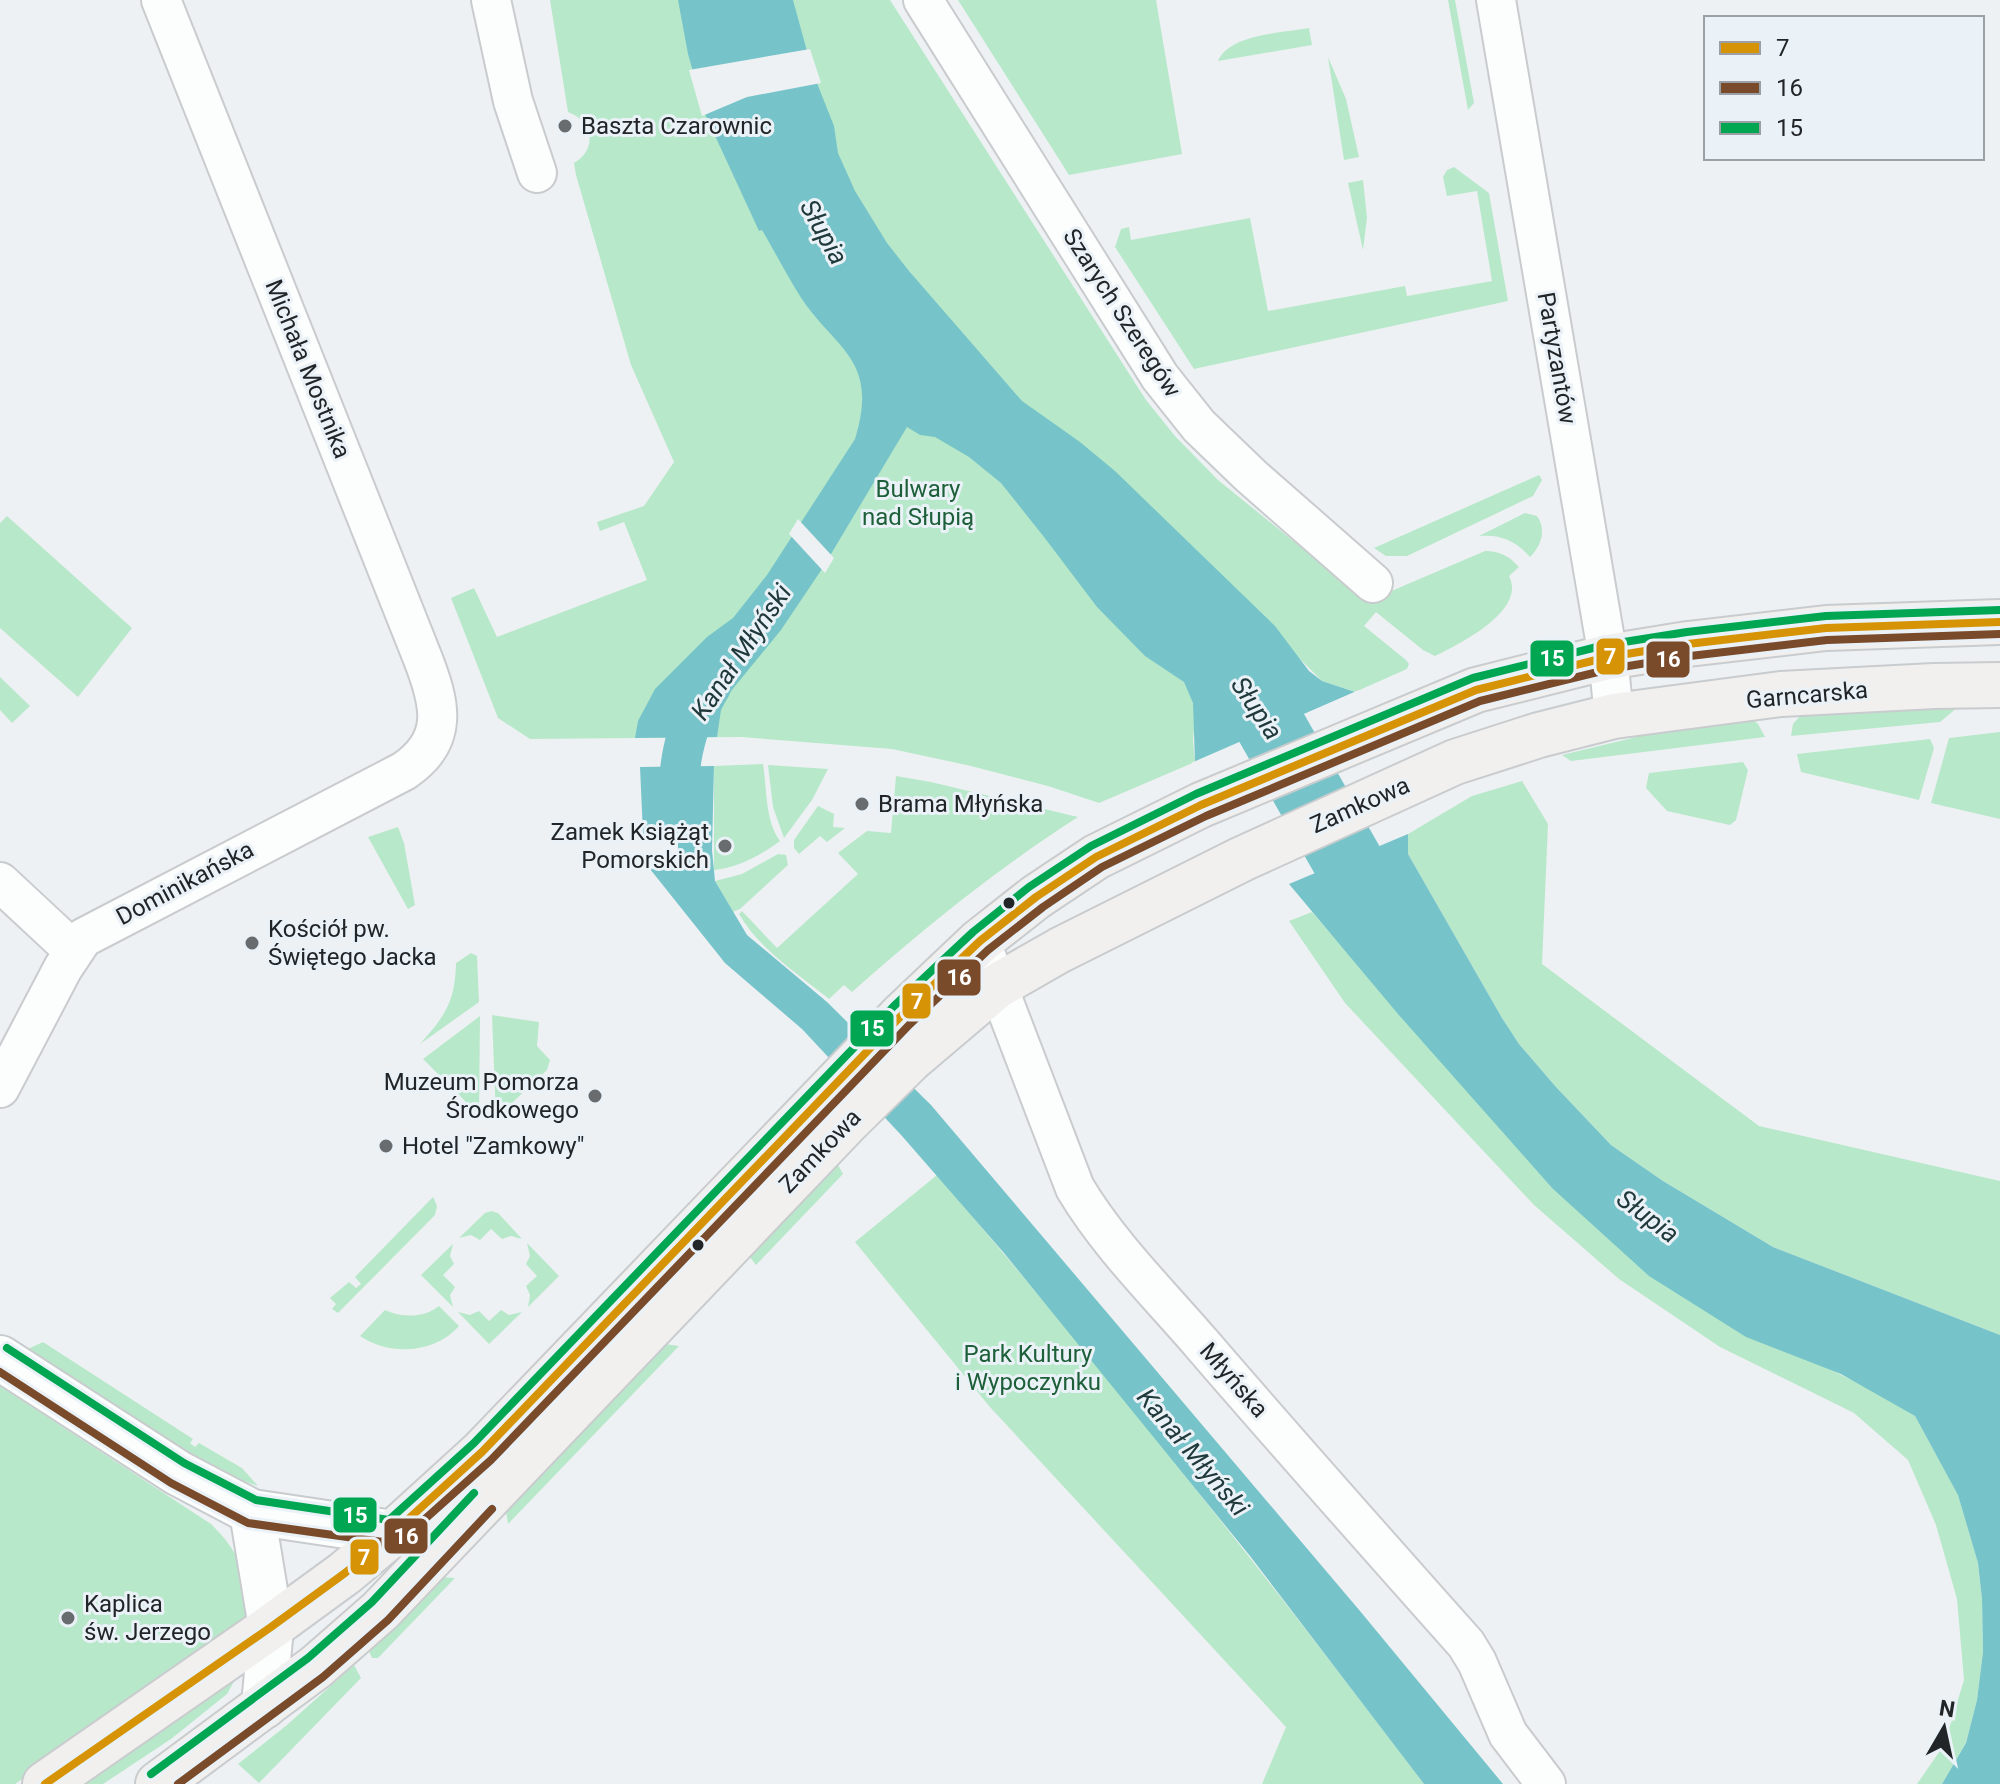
<svg xmlns="http://www.w3.org/2000/svg" width="2000" height="1784" viewBox="0 0 2000 1784" font-family="Roboto,sans-serif">
<style>
.green{fill:#b8e8ca}
.water{fill:#76c4c9}
.pier{fill:#eef1f4}
.lines{fill:none;stroke-linecap:round;stroke-linejoin:round}
.canal{stroke:#76c4c9;stroke-width:40}
.river{stroke:#76c4c9;stroke-width:70}
.minor-casing{stroke:#c9ccce;stroke-width:42}
.tertiary-casing{stroke:#c9ccce;stroke-width:48}
.secondary-casing{stroke:#c9ccce;stroke-width:48}
.minor{stroke:#fcfdfd;stroke-width:38}
.tertiary{stroke:#fcfdfd;stroke-width:44}
.secondary{stroke:#f1f0ee;stroke-width:44}
.bus-1-casing{stroke:#eaf2f8;stroke-width:14}
.bus-2-casing{stroke:#eaf2f8;stroke-width:14}
.bus-3-casing{stroke:#eaf2f8;stroke-width:14}
.bus-1{stroke:#d79306;stroke-width:8}
.bus-2{stroke:#7a4b2a;stroke-width:8}
.bus-3{stroke:#00a651;stroke-width:8}
.poi-dot{fill:#696c6f;stroke:#eaf2f8;stroke-width:3}
.bus-dot{fill:#222528;stroke:#eaf2f8;stroke-width:3}
.labels{text-anchor:middle;stroke-width:6;stroke-linejoin:round;paint-order:stroke}
.poi-label{font-size:24px;fill:#222528;stroke:#eaf2f8;text-anchor:start}
.street-label{font-size:24px;fill:#222528;stroke:#eaf2f8}
.park-label{font-size:24px;fill:#1d5f38;stroke:#eaf2f8}
.water-label{font-size:26px;font-style:italic;fill:#20393a;stroke:#eaf2f8}
.line-badge{stroke:#eaf2f8;stroke-width:3}
.badge-label{font-size:22px;text-anchor:middle;font-weight:bold;fill:#fff}
</style>
<rect width="100%" height="100%" fill="#eef1f4"/>
<g class="green">
<path d="M550 0H890L1146 400 1175 436 1218 480 1328 569 1382 595 1485 551C1500 551 1509 556 1519 567L1509 576C1527 611 1459 644 1435 656L1423 650 1376 612 1364 626 1406 660 1409 664 1407 669 1355 692 1322 681 1297 656 1195 721 1193 739 1195 762 1099 803 1048 786 971 766 892 749 741 737 530 739 498 718 451 598 474 588 497 637 647 580 624 522 600 531 597 522 644 506 674 462 631 365 576 175 574 163C598 149 593 121 568 112Z"/>
<polygon points="958,0 1156,0 1182,154 1069,175"/>
<polygon points="1448,0 1455,0 1474,103 1468,110"/>
<path d="M1309 28 1312 45 1218 61C1229 34 1282 33 1309 28Z"/>
<polygon points="1328,57 1346,99 1359,157 1344,160"/>
<polygon points="1454,167 1489,193 1508,301 1194,369 1115,247 1121,229 1129,227 1131,240 1250,218 1268,311 1405,286 1407,296 1492,281 1477,191 1447,196 1443,177 1447,170"/>
<polygon points="1363,180 1367,218 1363,250 1348,183"/>
<polygon points="1539,475 1542,480 1533,496 1407,556 1386,556 1374,548"/>
<path d="M1525 513 1537 516C1547 530 1541 546 1530 557 1516 541 1501 534 1479 536Z"/>
<polygon points="7,516 132,628 78,697 0,628 0,523"/>
<polygon points="0,677 30,706 12,723 0,710"/>
<polygon points="1958,707 1940,722 1791,736 1793,724 1800,716"/>
<polygon points="1752,719 1758,724 1765,737 1571,761 1562,755 1657,732"/>
<polygon points="2000,732 2000,819 1931,803 1949,738"/>
<polygon points="1930,739 1934,748 1919,800 1801,772 1797,754"/>
<polygon points="1743,762 1748,770 1736,820 1730,825 1667,811 1646,788 1649,773"/>
<path d="M763 764C767 788 765 821 780 841 761 855 738 868 714 870V766Z"/>
<polygon points="768,765 828,769 812,800 784,838 773,807"/>
<path d="M896 776 931 782 1078 817C997 869 924 928 852 992L844 985 829 999C797 973 760 950 739 914L742 911 777 948 858 874 838 853 867 831 891 833Z"/>
<polygon points="1522,781 1548,824 1542,964 1759,1126 2000,1181 2000,1335 1773,1247 1663,1181 1611,1145 1556,1087 1519,1044 1502,1018 1408,854 1408,834 1472,796"/>
<polygon points="818,806 834,814 833,827 845,828 827,842 820,836 799,854 794,848 794,840"/>
<polygon points="398,827 404,843 415,905 408,909 368,837"/>
<polygon points="778,854 786,855 788,865 740,909 733,912 715,881 742,874"/>
<polygon points="1312,912 1552,1188 1817,1363 1872,1390 1915,1416 1958,1494 1978,1563 1982,1599 1983,1652 1977,1700 1966,1743 1942,1784 1917,1784 1944,1745 1964,1680 1957,1599 1936,1525 1908,1460 1854,1413 1720,1347 1619,1279 1534,1205 1345,1003 1289,921"/>
<path d="M471 953 477 956 479 1002 420 1044C445 1016 455 1002 456 963Z"/>
<polygon points="492,1015 539,1022 537,1046 550,1060 547,1070 496,1118"/>
<polygon points="480,1016 479,1115 423,1059"/>
<polygon points="837,1163 843,1174 756,1265 749,1256"/>
<path d="M937 1175C1107 1373 1267 1577 1424 1784H1262L1286 1727 989 1406 855 1242Z"/>
<polygon points="433,1197 437,1206 435,1215 338,1313 332,1309 336,1304 330,1298 349,1282 356,1288 361,1284 355,1277"/>
<polygon points="491,1211 498,1213 522,1239 511,1236 502,1239 491,1229 480,1240 471,1235 459,1238 485,1213"/>
<polygon points="527,1243 559,1276 528,1307 530,1295 526,1286 537,1276 526,1264 530,1256"/>
<polygon points="453,1244 450,1256 454,1264 443,1275 455,1287 450,1295 453,1307 421,1275"/>
<path d="M439 1306 459 1326C435 1354 389 1356 360 1336L385 1310C403 1318 424 1318 439 1306Z"/>
<polygon points="501,1310 509,1315 522,1312 489,1344 458,1312 470,1315 479,1311 489,1321"/>
<polygon points="43,1342 193,1439 190,1443 195,1447 199,1443 242,1468 258,1486 224,1474 196,1459 28,1349"/>
<polygon points="665,1344 679,1346 508,1524 506,1510"/>
<path d="M0 1386 211 1524C244 1556 245 1577 253 1619L15 1784H0Z"/>
<polygon points="441,1577 455,1578 378,1658 372,1658 369,1651"/>
<polygon points="354,1665 361,1678 259,1783 238,1764 287,1725"/>
<polygon points="237,1676 227,1694 171,1739 103,1784 76,1784"/>
</g>
<g class="water">
<path d="M678 0H793L813 73 834 126 838 153 855 191 887 243 909 271 1022 401 1080 442 1115 471 1275 626 1309 671 1322 681 1355 692 1195 762 1193 703 1184 682 1145 656 1097 607 1044 537 1001 483 969 457 935 437 920 435 907 427 822 569 781 630 731 691 721 710 717 737 635 738 638 721 655 689 707 637 733 618 767 575 855 439C881 354 830 349 795 288 785 271 773 249 762 230L759 231 705 114 688 54Z"/>
<polygon points="714,766 712,850 715,881 747,935 827,1002 931,1105 1360,1611 1503,1784 1424,1784 1250,1556 1004,1253 902,1136 802,1029 725,963 650,869 678,869 678,834 643,834 640,767"/>
<polygon points="1408,834 1408,854 1502,1018 1519,1044 1556,1087 1611,1145 1663,1181 1773,1247 2000,1335 2000,1784 1942,1784 1966,1743 1977,1700 1983,1652 1982,1599 1978,1563 1958,1495 1915,1416 1841,1374 1746,1337 1649,1276 1552,1188 1398,1014 1289,884"/>
</g>
<g class="pier">
<polygon points="810,49 821,83 747,97 702,116 689,70"/>
<polygon points="798,519 834,558 825,573 789,534"/>
<polygon points="1359,690 1356,695 1197,765 1191,763"/>
</g>
<g class="lines">
<path class="canal" d="M680 820C675 777 683 722 711 687"/>
<polyline class="river" points="1212,651 1246,683 1394,942"/>
<g class="minor-casing">
<g id="minor">
<polyline points="491,0 513,101 537,173"/>
<polyline points="923,0 1160,377 1199,426 1251,476 1373,583"/>
<polyline points="1496,0 1608,657 1614,716"/>
<polyline points="0,882 73,950"/>
<path d="M987 958 1075 1188C1109 1245 1158 1293 1201 1343 1288 1444 1377 1544 1466 1644L1477 1662 1508 1734 1546 1784"/>
<path d="M0 1088 63 968 83 938 404 771C450 740 440 703 423 659L161 0"/>
</g>
</g>
<g class="tertiary-casing">
<g id="tertiary">
<polyline points="0,1358 178,1473 252,1512 393,1533"/>
<polyline points="252,1512 271,1627 264,1706"/>
</g>
</g>
<g class="secondary-casing">
<g id="secondary">
<polyline points="45,1784 271,1627 345,1573 393,1533 482,1452 902,1015 980,941 1036,897 1096,857 1201,805 1476,690 1608,657 1688,644 1826,628 2000,622"/>
<polyline points="158,1784 316,1667 380,1611 847,1122 911,1059 997,986 1060,950 1242,859 1455,762 1539,735 1614,716 1781,694 1934,686 2000,685"/>
</g>
</g>
<use href="#minor" class="minor"/>
<use href="#tertiary" class="tertiary"/>
<use href="#secondary" class="secondary"/>
<g class="bus-1-casing">
<polyline id="bus-1" points="45,1784 271,1627 345,1573 393,1533 482,1452 902,1015 980,941 1036,897 1096,857 1201,805 1476,690 1608,657 1688,644 1826,628 2000,622"/>
</g>
<g class="bus-2-casing">
<g id="bus-2">
<polyline points="0,1372 171,1483 248,1523 397,1544 491,1460 910,1024 988,950 1043,907 1102,867 1206,816 1480,701 1610,669 1690,656 1827,640 2000,634"/>
<polyline points="178,1784 323,1677 388,1620 492,1509"/>
</g>
</g>
<g class="bus-3-casing">
<g id="bus-3">
<polyline points="7,1348 184,1463 256,1500 389,1520 474,1443 894,1006 973,932 1029,887 1091,846 1196,794 1473,678 1605,645 1687,632 1826,616 2000,610"/>
<polyline points="151,1774 308,1658 372,1602 474,1493"/>
</g>
</g>
<use href="#bus-1" class="bus-1"/>
<use href="#bus-2" class="bus-2"/>
<use href="#bus-3" class="bus-3"/>
</g>
<g class="poi-dot">
<circle cx="565" cy="126" r="8"/>
<circle cx="862" cy="804" r="8"/>
<circle cx="725" cy="846" r="8"/>
<circle cx="252" cy="943" r="8"/>
<circle cx="595" cy="1096" r="8"/>
<circle cx="386" cy="1146" r="8"/>
<circle cx="68" cy="1618" r="8"/>
</g>
<g class="bus-dot">
<circle cx="1009" cy="903" r="7"/>
<circle cx="698" cy="1245" r="7"/>
</g>
<g class="labels">
<g class="poi-label">
<text x="581" y="134">Baszta Czarownic</text>
<text x="878" y="812">Brama Młyńska</text>
<text x="709" y="840" text-anchor="end">Zamek Książąt<tspan x="709" dy="28">Pomorskich</tspan></text>
<text x="268" y="937">Kościół pw.<tspan x="268" dy="28">Świętego Jacka</tspan></text>
<text x="579" y="1090" text-anchor="end">Muzeum Pomorza<tspan x="579" dy="28">Środkowego</tspan></text>
<text x="402" y="1154">Hotel "Zamkowy"</text>
<text x="84" y="1612">Kaplica<tspan x="84" dy="28">św. Jerzego</tspan></text>
</g>
<g class="street-label">
<text transform="translate(1122 313) rotate(57)" y="8">Szarych Szeregów</text>
<text transform="translate(1557 358) rotate(80)" y="8">Partyzantów</text>
<text transform="translate(308 369) rotate(68)" y="8">Michała Mostnika</text>
<text transform="translate(1807 695) rotate(-5)" y="8">Garncarska</text>
<text transform="translate(1360 805) rotate(-24)" y="8">Zamkowa</text>
<text transform="translate(185 883) rotate(-28)" y="8">Dominikańska</text>
<text transform="translate(820 1151) rotate(-46)" y="8">Zamkowa</text>
<text transform="translate(1234 1380) rotate(49)" y="8">Młyńska</text>
</g>
<g class="park-label">
<text x="918" y="497">Bulwary<tspan x="918" dy="28">nad Słupią</tspan></text>
<text x="1028" y="1362">Park Kultury<tspan x="1028" dy="28">i Wypoczynku</tspan></text>
</g>
<g class="water-label">
<text transform="translate(824 232) rotate(61)" y="9">Słupia</text>
<text transform="translate(741 652) rotate(-56)" y="9">Kanał Młyński</text>
<text transform="translate(1257 708) rotate(56)" y="9">Słupia</text>
<text transform="translate(1648 1216) rotate(37)" y="9">Słupia</text>
<text transform="translate(1193 1452) rotate(50)" y="9">Kanał Młyński</text>
</g>
</g>
<g class="line-badge">
<rect x="1595" y="637" width="31" height="39" rx="8" fill="#d79306"/>
<rect x="1529" y="639" width="46" height="39" rx="8" fill="#00a651"/>
<rect x="1645" y="640" width="46" height="39" rx="8" fill="#7a4b2a"/>
<rect x="936" y="958" width="46" height="39" rx="8" fill="#7a4b2a"/>
<rect x="901" y="982" width="31" height="38" rx="8" fill="#d79306"/>
<rect x="849" y="1009" width="46" height="39" rx="8" fill="#00a651"/>
<rect x="332" y="1496" width="46" height="38" rx="8" fill="#00a651"/>
<rect x="383" y="1517" width="46" height="38" rx="8" fill="#7a4b2a"/>
<rect x="349" y="1538" width="31" height="38" rx="8" fill="#d79306"/>
</g>
<g class="badge-label">
<text x="1610" y="664">7</text>
<text x="1552" y="666">15</text>
<text x="1668" y="667">16</text>
<text x="959" y="985">16</text>
<text x="917" y="1009">7</text>
<text x="872" y="1036">15</text>
<text x="355" y="1523">15</text>
<text x="406" y="1544">16</text>
<text x="364" y="1565">7</text>
</g>
<rect x="1704" y="16" width="280" height="144" fill="#eaf2f8" stroke="#9aa0a5" stroke-width="2"/>
<rect x="1720" y="42" width="40" height="12" fill="#d79306" stroke="#9aa0a5" stroke-width="2"/>
<text x="1776" y="56" font-size="24" fill="#222528">7</text>
<rect x="1720" y="82" width="40" height="12" fill="#7a4b2a" stroke="#9aa0a5" stroke-width="2"/>
<text x="1776" y="96" font-size="24" fill="#222528">16</text>
<rect x="1720" y="122" width="40" height="12" fill="#00a651" stroke="#9aa0a5" stroke-width="2"/>
<text x="1776" y="136" font-size="24" fill="#222528">15</text>
<g transform="translate(1944 1728) rotate(9)" stroke="#eaf2f8" stroke-width="6" paint-order="stroke">
<path d="M0-6L14 30L0 20L-14 30Z" fill="#222528"/>
<text y="-12" font-size="22" font-weight="bold" text-anchor="middle" fill="#222528">N</text>
</g>
</svg>
